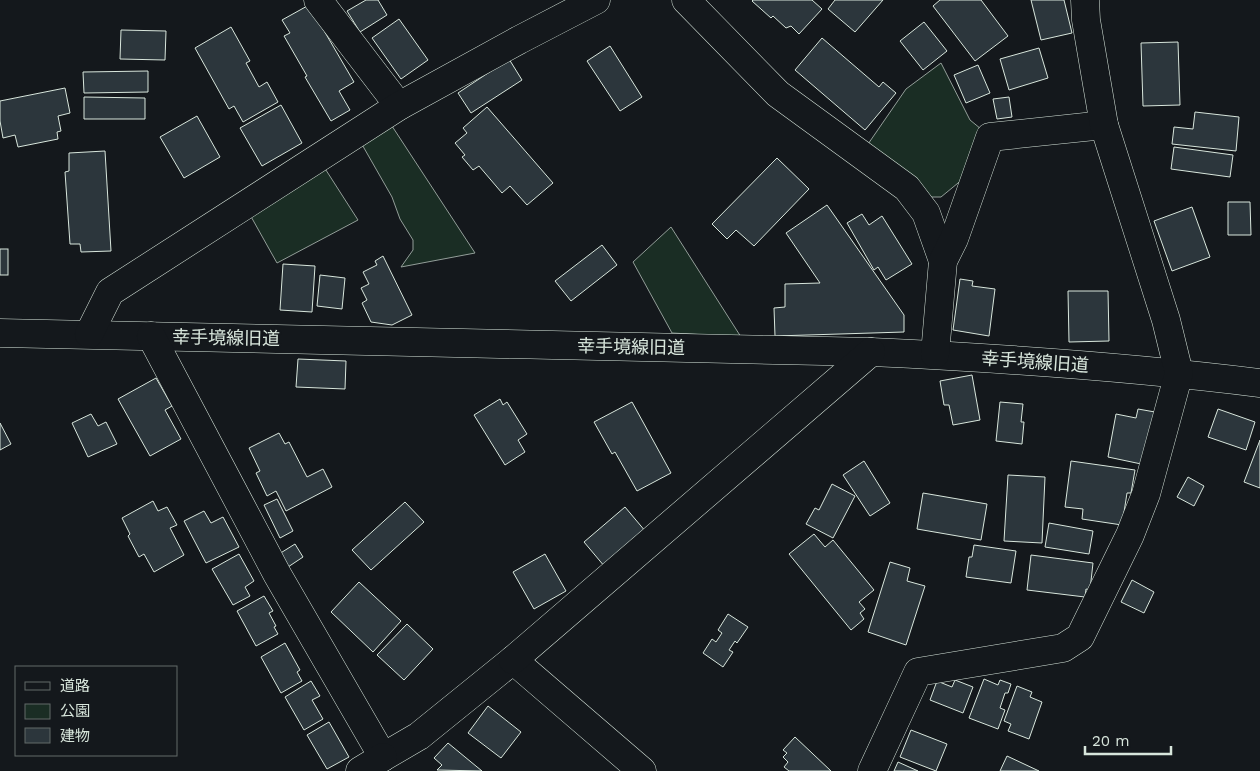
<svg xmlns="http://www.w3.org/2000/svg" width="1260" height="771" viewBox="0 0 1260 771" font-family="'Work Sans','Noto Sans JP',sans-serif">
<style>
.green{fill:#1a2d24;stroke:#939e99}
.building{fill:#2c363c;stroke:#d8e6dc}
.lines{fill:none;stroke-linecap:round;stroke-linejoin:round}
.minor-casing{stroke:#d8e6dc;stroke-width:29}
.minor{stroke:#14181c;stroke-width:28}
.labels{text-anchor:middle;stroke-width:4;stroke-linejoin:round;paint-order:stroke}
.street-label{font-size:18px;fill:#d8e6dc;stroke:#14181c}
</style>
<rect width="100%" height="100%" fill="#14181c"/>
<g class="green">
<polygon points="941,63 970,120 981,129 969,174 941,197 928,197 866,147 906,89"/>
<polygon points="390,123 475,253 401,267 413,250 413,240 400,219 392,197 360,141"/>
<polygon points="324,167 358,220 277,263 249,213"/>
<polygon points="671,227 741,337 672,333 633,262"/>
</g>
<g class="building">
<polygon points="366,0 378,0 387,15 360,32 347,11"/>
<polygon points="753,0 812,0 822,9 799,34 791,26 786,28 773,16 771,18 752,1"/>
<polygon points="835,0 883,0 855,32 828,9"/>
<polygon points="940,0 981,0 1008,36 975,61 933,6"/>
<polygon points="1031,0 1064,0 1072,33 1041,40"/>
<polygon points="309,5 354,82 339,91 350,110 331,121 305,77 307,76 284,36 290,33 282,20"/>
<polygon points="399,19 428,60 401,79 372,38"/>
<polygon points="924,22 947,51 923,70 900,41"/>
<polygon points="231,27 250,61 246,63 259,87 267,82 278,102 243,122 234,106 229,109 195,48"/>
<polygon points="121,30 166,31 165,60 120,59"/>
<polygon points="822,38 879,87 883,82 896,93 865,130 795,70"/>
<polygon points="1178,42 1180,105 1143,106 1141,43"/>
<polygon points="610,46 642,97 620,111 587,61"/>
<polygon points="1039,48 1048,78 1009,90 1000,59"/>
<polygon points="509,59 522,80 471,113 458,93"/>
<polygon points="978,65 990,93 966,103 954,75"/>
<polygon points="148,71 148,92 84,93 83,72"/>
<polygon points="65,88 70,113 58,116 61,131 57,132 58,139 18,147 15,135 3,138 0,121 0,101"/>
<polygon points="84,97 145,98 145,119 84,119"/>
<polygon points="1009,97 1012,117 997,119 993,99"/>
<polygon points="281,105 302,143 262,166 240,128"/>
<polygon points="487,107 553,183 527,205 510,186 502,193 479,166 473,170 462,157 465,155 455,143 467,133 463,128"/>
<polygon points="1195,112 1239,117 1236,151 1172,144 1174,127 1193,129"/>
<polygon points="197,116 220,157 184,178 160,137"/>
<polygon points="1174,147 1233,155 1230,177 1171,169"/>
<polygon points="105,151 111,251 81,252 80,244 70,244 65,172 69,171 69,153"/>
<polygon points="777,158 809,189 754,246 736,230 727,239 712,224"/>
<polygon points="1228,202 1250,202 1251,235 1228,235"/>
<polygon points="827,205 904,315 904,332 775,336 774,308 785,307 785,284 820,283 786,233"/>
<polygon points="1192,207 1210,257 1172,271 1154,221"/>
<polygon points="862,214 869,225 882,216 912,264 886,280 878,267 874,270 847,223"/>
<polygon points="602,245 617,265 571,301 555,281"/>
<rect x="0" y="249" width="8" height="26"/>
<polygon points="383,256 412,315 392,325 371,322 362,303 367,300 361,288 369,284 363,272 377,265 375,261"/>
<polygon points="283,264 315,266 312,312 280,310"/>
<polygon points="320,275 345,278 342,309 317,306"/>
<polygon points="960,279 973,281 972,286 995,289 989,336 953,330"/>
<polygon points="1068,291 1108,291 1109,341 1069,342"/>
<polygon points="298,359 346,361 345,389 296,387"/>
<polygon points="972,375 980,420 953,425 949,405 944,405 940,381"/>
<polygon points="156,378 172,406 165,410 181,439 150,456 118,399"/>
<polygon points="500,399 503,405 507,402 527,434 518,440 525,452 505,465 474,415"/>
<polygon points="632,402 671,473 637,491 615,452 612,454 594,422"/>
<polygon points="1000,402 1023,404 1021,422 1024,422 1022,444 996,441"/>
<polygon points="1138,409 1155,412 1146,465 1108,457 1116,414 1136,418"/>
<polygon points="1218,409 1255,422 1246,450 1208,437"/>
<polygon points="91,414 98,426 106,422 117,444 88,457 72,423"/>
<polygon points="0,423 11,444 0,450"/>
<polygon points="279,433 285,444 289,442 307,477 323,469 332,487 286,511 276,491 267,496 256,473 260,471 249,448"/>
<polygon points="1260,440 1260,488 1244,482"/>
<polygon points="864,461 890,503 870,516 843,475"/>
<polygon points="1071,461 1135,470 1131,493 1127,493 1122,525 1082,519 1083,509 1065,507"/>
<polygon points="1008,475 1045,477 1042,543 1004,541"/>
<polygon points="1188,477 1204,486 1194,506 1177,497"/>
<polygon points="832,484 855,496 833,538 806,524 815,508 819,510"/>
<polygon points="923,493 987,504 981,540 917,529"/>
<polygon points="277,499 293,531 280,538 264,505"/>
<polygon points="153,501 158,511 167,507 177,525 170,528 184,555 154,572 144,554 139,557 128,536 130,534 122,518"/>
<polygon points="405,502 424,522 371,570 352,550"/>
<polygon points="625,507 646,532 605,567 584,542"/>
<polygon points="204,511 211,523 223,517 239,547 206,563 184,521"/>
<polygon points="1049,523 1093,531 1089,554 1045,547"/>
<polygon points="814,534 825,547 833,540 874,590 859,602 865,609 860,613 864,619 851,630 789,554"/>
<polygon points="295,544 303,557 288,567 279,554"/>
<polygon points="974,545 1016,551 1011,583 966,577 969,557 972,557"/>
<polygon points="239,554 254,581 245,587 250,596 233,605 212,569"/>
<polygon points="545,554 566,591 534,609 513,572"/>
<polygon points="1031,555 1093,563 1090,590 1086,589 1085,597 1027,590"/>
<polygon points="890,562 910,568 907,581 925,586 906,645 868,632"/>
<polygon points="1132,580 1154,592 1144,613 1121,602"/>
<polygon points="359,582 401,621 373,652 331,612"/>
<polygon points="264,596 273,611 269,613 276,626 274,627 278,634 256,646 237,611"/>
<polygon points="728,614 748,627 737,643 735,641 729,650 733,652 723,667 703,653 712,639 716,642 722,633 718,630"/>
<polygon points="407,624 433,649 404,680 377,655"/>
<polygon points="285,643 300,670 297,672 302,681 281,693 261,657"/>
<polygon points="984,679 998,685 1000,680 1011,684 1008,693 1005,693 1000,708 1005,710 998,729 969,718"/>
<polygon points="955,680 973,687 963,713 930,700 937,681 952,687"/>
<polygon points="311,681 320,696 312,700 323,719 304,730 285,697"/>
<polygon points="1017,686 1032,692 1030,697 1042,702 1029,739 1008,731 1011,724 1004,721"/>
<polygon points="488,706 521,732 501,758 468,733"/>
<polygon points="329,722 349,757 327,769 307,735"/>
<polygon points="911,730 947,744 936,771 900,757"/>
<polygon points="795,737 831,771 789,771 784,767 788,762 783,757 787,753 783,750"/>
<polygon points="448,743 482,771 437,770 442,765 434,758"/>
<polygon points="1007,756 1039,771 1000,771"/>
<polygon points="898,762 918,771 894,771"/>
</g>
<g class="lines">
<g class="minor-casing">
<g id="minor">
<polyline points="318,0 399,106"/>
<polyline points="686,0 778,94 907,188 926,213 943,261"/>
<path d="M0 333 871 352C1001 358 1131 367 1260 383"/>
<polyline points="89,334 110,292 399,106 519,40 596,0"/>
<polyline points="151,336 277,574 383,757 419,736 513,660 642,771"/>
<polyline points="935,354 943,261 954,239 990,137 1104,125"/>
<polyline points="513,660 871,352"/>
<polyline points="360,771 383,757"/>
<polyline points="872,771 918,672 1063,648 1080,637 1130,535 1146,494 1179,373 1166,320 1104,125 1086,20 1085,0"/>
</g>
</g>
<use href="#minor" class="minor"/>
</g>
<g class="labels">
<g class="street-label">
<text transform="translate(226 338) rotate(1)" y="6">幸手境線旧道</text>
<text transform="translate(631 347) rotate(1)" y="6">幸手境線旧道</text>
<text transform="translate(1035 362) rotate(4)" y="6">幸手境線旧道</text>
</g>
</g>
<rect x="15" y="666" width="162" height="90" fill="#14181c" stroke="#626a69"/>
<rect x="25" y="682" width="25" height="8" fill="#14181c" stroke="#626a69"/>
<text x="60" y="691" font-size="15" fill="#d8e6dc">道路</text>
<rect x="25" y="704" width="25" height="15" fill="#1a2d24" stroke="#626a69"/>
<text x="60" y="716" font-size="15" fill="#d8e6dc">公園</text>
<rect x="25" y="728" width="25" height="15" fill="#2c363c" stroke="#626a69"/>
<text x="60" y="741" font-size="15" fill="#d8e6dc">建物</text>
<path d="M1085 746v8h86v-8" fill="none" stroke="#d8e6dc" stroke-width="2.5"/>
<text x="1092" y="746" font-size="15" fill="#d8e6dc" stroke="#14181c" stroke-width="4" paint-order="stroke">20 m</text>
</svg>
